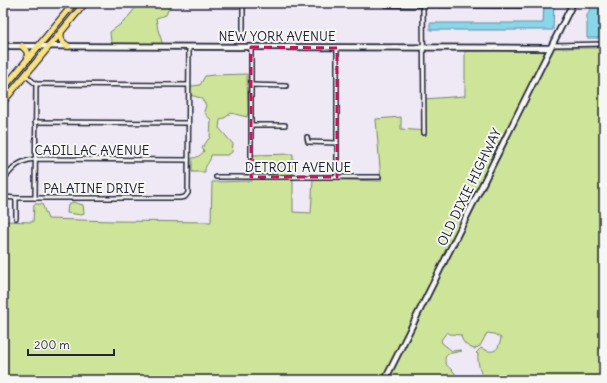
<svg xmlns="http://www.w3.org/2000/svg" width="607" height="383" viewBox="0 0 607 383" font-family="Delius,sans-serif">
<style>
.green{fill:#cee499;stroke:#78836a}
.water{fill:#89d6e9;stroke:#608ea3}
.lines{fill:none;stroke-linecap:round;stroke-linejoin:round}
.street-casing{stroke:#22223b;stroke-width:6}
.secondary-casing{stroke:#22223b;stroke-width:8}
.highway-casing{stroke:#22223b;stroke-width:8}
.street{stroke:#f6f6f2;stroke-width:3}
.secondary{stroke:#f6f6f2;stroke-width:4.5}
.highway{stroke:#f8e281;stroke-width:5.5}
.marked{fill:none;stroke:#c2185b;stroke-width:3;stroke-dasharray:8 5;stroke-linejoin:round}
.labels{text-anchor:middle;stroke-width:4;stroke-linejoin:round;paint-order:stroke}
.street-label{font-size:13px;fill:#22223b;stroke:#f6f6f2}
</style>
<rect width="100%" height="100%" fill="#efe9f6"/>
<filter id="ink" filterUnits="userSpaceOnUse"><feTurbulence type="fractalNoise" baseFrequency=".025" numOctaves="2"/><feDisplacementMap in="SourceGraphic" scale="8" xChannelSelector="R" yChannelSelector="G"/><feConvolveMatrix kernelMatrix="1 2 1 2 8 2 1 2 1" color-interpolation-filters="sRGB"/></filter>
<g filter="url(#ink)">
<g class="green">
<polygon points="139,3 171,3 166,15 156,18 158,30 163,45 114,45 111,42 110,32 125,21"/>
<path d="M552 48H604V380H483C481 372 477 363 478 354L476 353 481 348C494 355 499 350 501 338L494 334 487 333 480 346 474 349C467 346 462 343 461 335L450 334 447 332 441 340 442 343 452 351 460 350 462 351 447 354C442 362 447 366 453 371 456 373 456 377 457 380H386Z"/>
<polygon points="510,50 548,50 489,165 490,166 383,380 3,380 3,221 33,222 34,204 42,204 48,219 113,221 211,222 212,182 252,181 251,155 293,154 293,212 311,213 313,179 381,181 376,119 401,117 401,129 425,131 424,99 465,96 465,51"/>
<path d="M247 74 248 114 247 115V117L231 113 226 117 220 120 219 128 233 144 232 152 228 155H211C211 162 204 165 205 172H192V158C197 158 201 155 204 151L202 148 210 137 211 120 204 112 206 105 201 98 190 95 187 89 192 86 200 85 205 76 214 75Z"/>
<polygon points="73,202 83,205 84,213 82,215 67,213 68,205"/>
</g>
<g class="water">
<polygon points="544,3 554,3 553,30 430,30 430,23 543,23"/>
<polygon points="593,3 603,3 599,12 599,38 587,38 587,15"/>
</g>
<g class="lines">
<g class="street-casing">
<g id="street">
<polyline points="243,3 243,35"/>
<polyline points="423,3 424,133"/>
<polyline points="386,5 522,6"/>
<polyline points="553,45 604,44"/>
<polyline points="251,47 251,177"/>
<polyline points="25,75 36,84 35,198"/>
<polyline points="36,84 188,85"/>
<polyline points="251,85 286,86"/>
<polyline points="35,122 188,123"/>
<polyline points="251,125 285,125"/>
<polyline points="307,137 308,142 337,143"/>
<polyline points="216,177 379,177"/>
<polyline points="337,177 337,48"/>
<path d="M3 180C14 167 18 161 35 159L188 160"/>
<polyline points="3,197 16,198 180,198 185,197 188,193 189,48"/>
<polyline points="16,218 16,198"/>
</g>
</g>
<g class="secondary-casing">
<g id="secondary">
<polyline points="3,46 550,48"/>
<polyline points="385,380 573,3"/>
</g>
</g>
<g class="highway-casing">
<g id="highway">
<path d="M61 32C60 39 61 42 68 46"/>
<polyline points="22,46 27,51 28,59"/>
<polyline points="3,89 74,3"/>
<polyline points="3,102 85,3"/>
</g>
</g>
<use href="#street" class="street"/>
<use href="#secondary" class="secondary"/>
<use href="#highway" class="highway"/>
</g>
</g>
<path class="marked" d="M251 47 337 48V177H251Z"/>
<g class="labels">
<g class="street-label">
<text x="277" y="41">NEW YORK AVENUE</text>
<text x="92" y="155">CADILLAC AVENUE</text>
<text x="298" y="172">DETROIT AVENUE</text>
<text transform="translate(469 187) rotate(-64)" y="5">OLD DIXIE HIGHWAY</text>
<text x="94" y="193">PALATINE DRIVE</text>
</g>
</g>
<rect width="607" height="383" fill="none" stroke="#f6f6f2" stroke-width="16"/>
<rect x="8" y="8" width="591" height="367" fill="none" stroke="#22223b" stroke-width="1.5" filter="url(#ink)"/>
<path d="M28 349v6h86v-6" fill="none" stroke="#22223b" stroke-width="2"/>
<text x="34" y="349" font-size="12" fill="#22223b" stroke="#f6f6f2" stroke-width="3" paint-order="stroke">200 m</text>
</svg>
